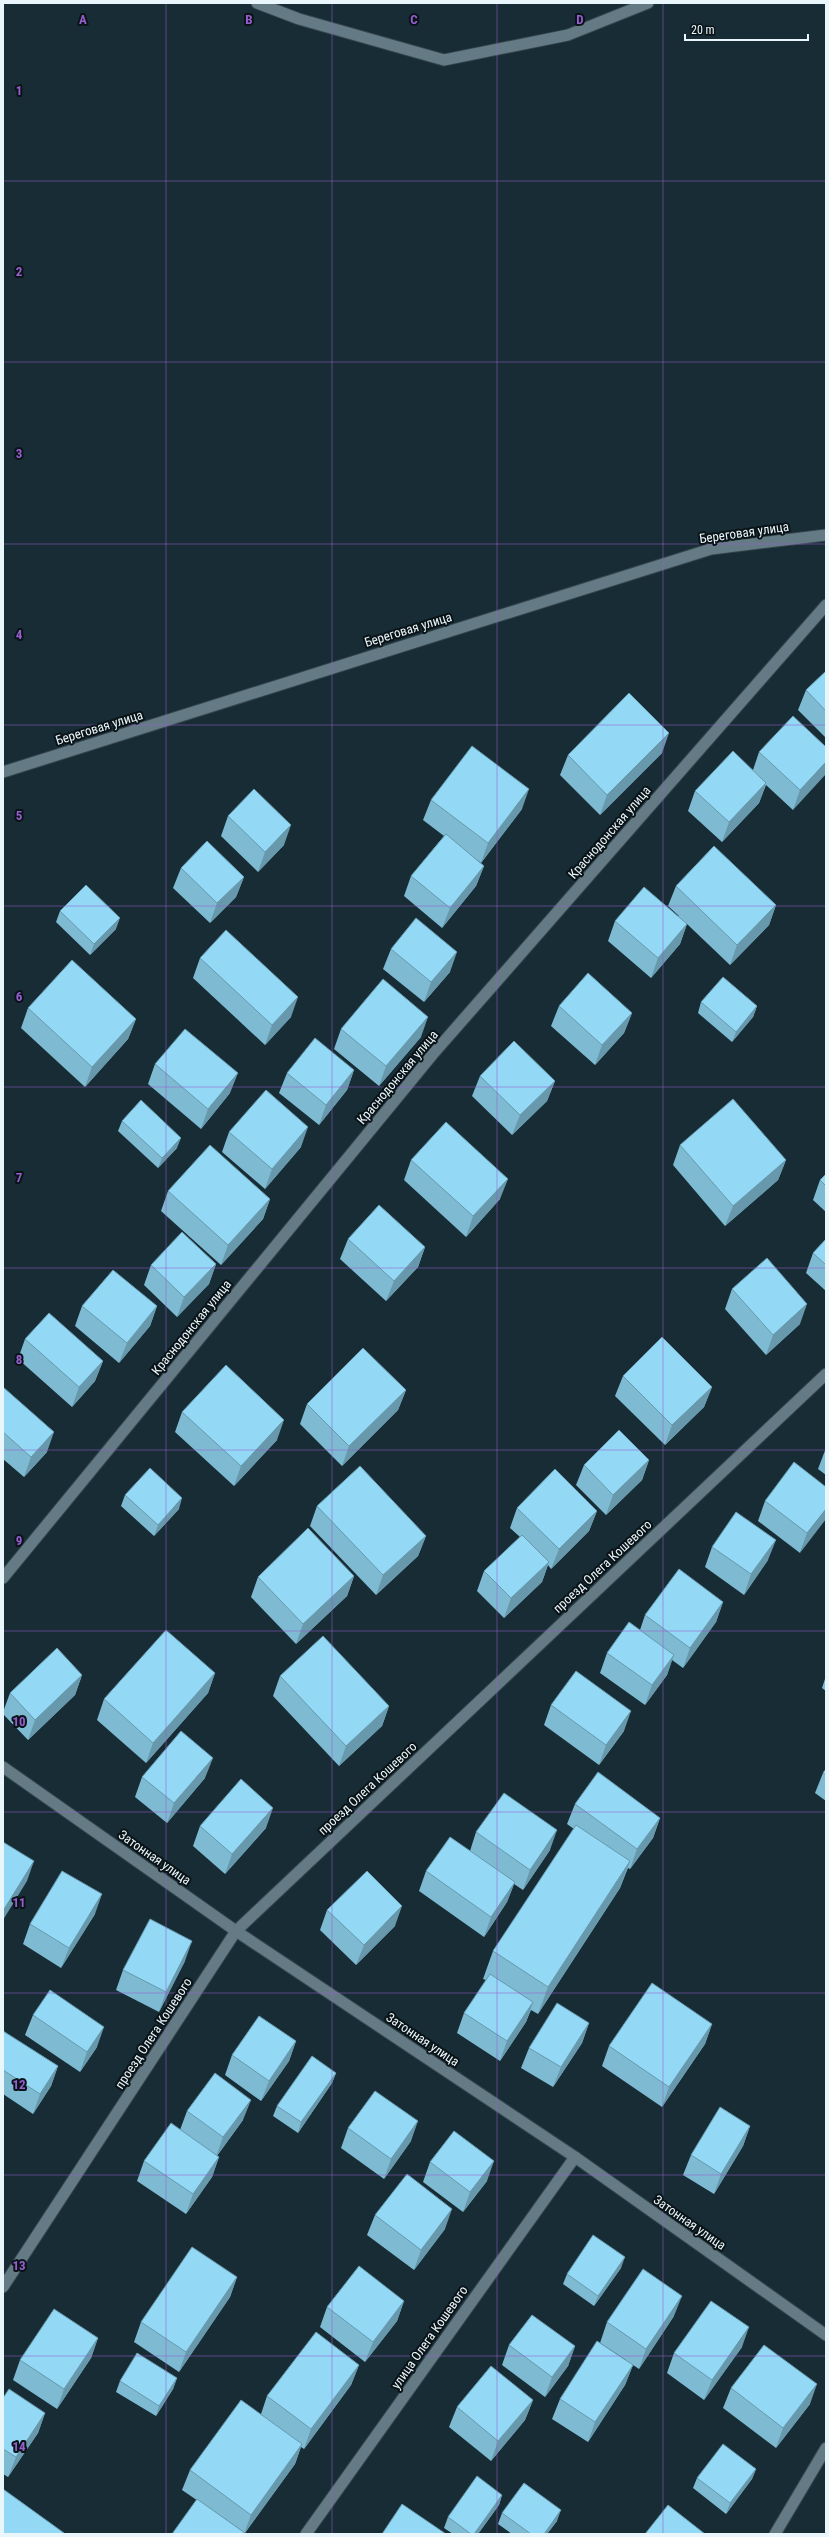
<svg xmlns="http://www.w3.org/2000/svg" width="829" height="2537" viewBox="0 0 829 2537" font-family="'Roboto Condensed',sans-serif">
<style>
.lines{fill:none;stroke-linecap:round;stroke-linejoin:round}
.service-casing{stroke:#35464d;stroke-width:13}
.minor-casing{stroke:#35464d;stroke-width:13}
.service{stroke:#647b85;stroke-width:11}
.minor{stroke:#647b85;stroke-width:11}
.wall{fill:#7ebbd3}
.shaded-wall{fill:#6798ac}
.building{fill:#93d9f5;stroke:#6798ac}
.grid{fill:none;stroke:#965ece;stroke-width:1;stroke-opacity:0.55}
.labels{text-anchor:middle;stroke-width:4;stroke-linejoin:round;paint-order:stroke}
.street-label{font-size:13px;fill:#e9f6fb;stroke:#0a1317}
.grid-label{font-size:13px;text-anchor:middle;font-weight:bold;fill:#965ece;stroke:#0a1317;stroke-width:4;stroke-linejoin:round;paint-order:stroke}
</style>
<rect width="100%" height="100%" fill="#172c35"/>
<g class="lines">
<g class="service-casing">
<polyline id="service" points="257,3 299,19 444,60 568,35 648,3"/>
</g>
<g class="minor-casing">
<g id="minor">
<polyline points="3,772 711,549 826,535"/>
<polyline points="3,1578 433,1054 826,605"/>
<polyline points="3,1767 236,1931 575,2157 826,2335"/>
<polyline points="3,2287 236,1931 826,1374"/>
<polyline points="306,2534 575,2157"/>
<polyline points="775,2534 826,2448"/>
</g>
</g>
<use href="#service" class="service"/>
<use href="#minor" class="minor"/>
</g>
<g class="wall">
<polygon points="826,671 826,738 798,710 806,690"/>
<polygon points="826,747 793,810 766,785 759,803 722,842 688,811 695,791 753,770 759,752"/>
<polygon points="662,753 600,815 560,775 568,755"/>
<polygon points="431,800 522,809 481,863 473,857 484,866 476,886 442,928 404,896 411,876 444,836 423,820"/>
<polygon points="228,816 284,845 258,872 221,836"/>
<polygon points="181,868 244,877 236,897 210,923 173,888"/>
<polygon points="676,886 776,905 769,925 730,965 687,924 680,944 651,978 608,941 615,921 679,916 668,906"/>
<polygon points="60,911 116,929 90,955 56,922"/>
<polygon points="391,949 450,972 424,1002 383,969"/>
<polygon points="200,958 291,1017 265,1045 193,978"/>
<polygon points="701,1002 757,1006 753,1017 732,1042 698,1013"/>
<polygon points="559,1006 632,1013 624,1033 595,1065 551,1026"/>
<polygon points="28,1008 136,1019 128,1039 85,1087 21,1028"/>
<polygon points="341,1029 421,1037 379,1086 334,1049"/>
<polygon points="155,1064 230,1093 201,1129 148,1084"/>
<polygon points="354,1070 347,1090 319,1125 279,1093 287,1073"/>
<polygon points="480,1076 555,1081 547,1101 512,1135 472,1096"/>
<polygon points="122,1121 177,1148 158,1168 118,1131"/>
<polygon points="229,1132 301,1147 265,1189 222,1152"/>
<polygon points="680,1145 786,1160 778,1180 725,1226 673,1165"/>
<polygon points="411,1160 500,1199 466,1237 404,1180"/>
<polygon points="826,1174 826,1212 813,1200 820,1180"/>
<polygon points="168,1191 270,1199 263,1219 221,1265 161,1211"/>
<polygon points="348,1239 425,1247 418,1267 386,1301 340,1259"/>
<polygon points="826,1239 826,1291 806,1273 813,1253"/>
<polygon points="216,1264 209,1284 177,1317 144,1285 151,1265"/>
<polygon points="732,1289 800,1324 766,1355 725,1309"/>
<polygon points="82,1306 157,1306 150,1326 119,1363 75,1326"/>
<polygon points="25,1339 103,1361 95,1381 72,1407 18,1359"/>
<polygon points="623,1376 712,1387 704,1407 665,1445 615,1396"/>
<polygon points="3,1387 47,1452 24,1477 3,1459"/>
<polygon points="406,1390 398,1410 342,1466 300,1424 307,1404"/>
<polygon points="182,1412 277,1440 234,1486 175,1432"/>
<polygon points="826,1448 826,1475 818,1469"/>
<polygon points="649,1460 642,1480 606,1515 576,1485 584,1465"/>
<polygon points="826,1487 800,1553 758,1521 765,1501"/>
<polygon points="125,1495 179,1509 154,1536 121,1506"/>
<polygon points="317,1506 426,1536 418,1556 376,1595 310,1526"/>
<polygon points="517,1508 597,1511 589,1531 551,1569 548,1565 542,1582 504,1618 477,1591 484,1571 520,1537 510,1528"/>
<polygon points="712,1547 768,1560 744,1595 705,1567"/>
<polygon points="354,1576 347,1596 296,1644 251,1597 258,1577"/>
<polygon points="723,1602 716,1622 683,1668 672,1660 667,1675 645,1705 600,1673 607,1653 640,1630 645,1615"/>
<polygon points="215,1673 208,1693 146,1763 97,1720 104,1699"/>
<polygon points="82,1675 75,1695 28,1740 3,1714 3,1712 10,1693"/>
<polygon points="280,1676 389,1706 382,1726 339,1766 273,1696"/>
<polygon points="826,1676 826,1691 822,1688"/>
<polygon points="551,1705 624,1731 599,1765 544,1725"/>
<polygon points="826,1769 826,1801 815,1793 823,1773"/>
<polygon points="142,1777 205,1778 167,1823 135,1797"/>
<polygon points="575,1804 660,1818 653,1838 630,1869 628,1868 620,1888 538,2014 531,2010 526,2022 500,2061 457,2033 464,2013 486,1980 483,1979 493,1951 574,1829 567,1824"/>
<polygon points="200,1826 266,1828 225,1874 193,1846"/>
<polygon points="476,1832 550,1850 523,1890 514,1884 507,1902 484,1937 419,1891 426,1871 470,1851"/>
<polygon points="327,1910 395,1926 356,1965 320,1930"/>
<polygon points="95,1914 61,1968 23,1944 30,1924"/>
<polygon points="185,1961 159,2012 116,1990 123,1970"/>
<polygon points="33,2015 97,2047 80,2072 25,2035"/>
<polygon points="589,2023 582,2043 553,2087 521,2068 529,2048"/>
<polygon points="712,2024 705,2044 662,2107 602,2066 609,2046"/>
<polygon points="3,2031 58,2066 51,2086 33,2114 3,2094"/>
<polygon points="296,2041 289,2061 261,2101 225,2075 232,2055"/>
<polygon points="336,2073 332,2083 298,2133 273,2116 277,2106"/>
<polygon points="187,2111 243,2120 217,2156 219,2157 212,2177 186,2214 137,2181 144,2161 180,2130"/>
<polygon points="750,2126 743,2146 714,2194 683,2175 691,2155"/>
<polygon points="348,2128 411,2141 384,2179 341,2148"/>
<polygon points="430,2162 487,2181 463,2212 423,2182"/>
<polygon points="375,2215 445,2229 414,2270 367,2235"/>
<polygon points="621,2268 594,2306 563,2284 567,2274"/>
<polygon points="237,2277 230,2297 179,2372 134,2342 141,2322"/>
<polygon points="404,2301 397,2321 365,2362 320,2327 327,2307"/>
<polygon points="674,2316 639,2369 633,2365 625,2385 588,2442 552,2419 560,2399 626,2360 600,2343 607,2322"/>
<polygon points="98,2338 91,2358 57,2409 13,2380 20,2360"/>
<polygon points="509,2345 575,2346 568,2366 545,2397 502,2365"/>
<polygon points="742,2347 704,2400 667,2373 674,2353"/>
<polygon points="359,2365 351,2385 304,2449 301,2447 295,2464 245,2533 182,2490 190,2470 261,2414 267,2396"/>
<polygon points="177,2378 173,2389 156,2416 116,2392 120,2381"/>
<polygon points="731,2388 810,2404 776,2448 723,2408"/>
<polygon points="3,2398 45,2413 38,2433 8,2477 3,2474"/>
<polygon points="533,2400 525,2420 491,2461 449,2427 457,2407"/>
<polygon points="756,2469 752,2479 726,2514 693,2488 697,2478"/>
<polygon points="502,2495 499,2505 478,2534 453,2534 444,2528 448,2517"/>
<polygon points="502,2513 557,2521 547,2534 512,2534 498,2524"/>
</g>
<g class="shaded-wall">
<polygon points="669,733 662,753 600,815 607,795"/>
<polygon points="826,762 826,774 793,810 800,790"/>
<polygon points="766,783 759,803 722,842 729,822"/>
<polygon points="529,789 522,809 481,863 488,843"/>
<polygon points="291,825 284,845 258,872 265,852"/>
<polygon points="484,866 476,886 442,928 450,908"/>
<polygon points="244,877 236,897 210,923 217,903"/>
<polygon points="776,905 769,925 730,965 737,945"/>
<polygon points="120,918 116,929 90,955 94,944"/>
<polygon points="687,924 680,944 651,978 658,958"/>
<polygon points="457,952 450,972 424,1002 431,982"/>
<polygon points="298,997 291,1017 265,1045 272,1025"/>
<polygon points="757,1006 753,1017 732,1042 736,1032"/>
<polygon points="632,1013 624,1033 595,1065 602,1045"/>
<polygon points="428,1017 421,1037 379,1086 386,1066"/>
<polygon points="136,1019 128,1039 85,1087 92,1067"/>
<polygon points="354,1070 347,1090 319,1125 326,1105"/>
<polygon points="238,1073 230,1093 201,1129 208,1109"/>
<polygon points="555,1081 547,1101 512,1135 520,1115"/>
<polygon points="308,1127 301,1147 265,1189 272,1169"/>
<polygon points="181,1138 177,1148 158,1168 162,1158"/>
<polygon points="786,1160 778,1180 725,1226 733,1206"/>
<polygon points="508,1179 500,1199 466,1237 473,1216"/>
<polygon points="270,1199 263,1219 221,1265 228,1245"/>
<polygon points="425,1247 418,1267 386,1301 394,1281"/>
<polygon points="216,1264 209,1284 177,1317 184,1297"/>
<polygon points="807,1304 800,1324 766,1355 773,1335"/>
<polygon points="157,1306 150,1326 119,1363 127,1343"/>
<polygon points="103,1361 95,1381 72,1407 79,1387"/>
<polygon points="712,1387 704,1407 665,1445 672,1425"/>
<polygon points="406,1390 398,1410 342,1466 349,1446"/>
<polygon points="284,1420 277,1440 234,1486 241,1466"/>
<polygon points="54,1432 47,1452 24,1477 31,1457"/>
<polygon points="649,1460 642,1480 606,1515 613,1495"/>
<polygon points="182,1498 179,1509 154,1536 158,1525"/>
<polygon points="826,1509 826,1519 800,1553 807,1533"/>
<polygon points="597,1511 589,1531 551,1569 559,1549"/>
<polygon points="426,1536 418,1556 376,1595 383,1575"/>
<polygon points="776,1540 768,1560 744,1595 751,1574"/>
<polygon points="549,1562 542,1582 504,1618 511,1598"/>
<polygon points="354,1576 347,1596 296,1644 303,1624"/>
<polygon points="723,1602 716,1622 683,1668 690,1648"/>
<polygon points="674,1655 667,1675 645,1705 652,1685"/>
<polygon points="215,1673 208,1693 146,1763 153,1743"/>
<polygon points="82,1675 75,1695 28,1740 35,1720"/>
<polygon points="389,1706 382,1726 339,1766 346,1746"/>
<polygon points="631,1711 624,1731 599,1765 606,1745"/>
<polygon points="213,1758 205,1778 167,1823 174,1803"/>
<polygon points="273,1808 266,1828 225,1874 232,1854"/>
<polygon points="660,1818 653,1838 630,1869 637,1849"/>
<polygon points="557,1830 550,1850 523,1890 530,1870"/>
<polygon points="34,1861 27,1881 3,1920 3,1911"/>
<polygon points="630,1861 620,1888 538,2014 548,1987"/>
<polygon points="515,1882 507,1902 484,1937 491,1917"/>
<polygon points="102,1894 95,1914 61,1968 69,1948"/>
<polygon points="402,1906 395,1926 356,1965 364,1945"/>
<polygon points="192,1941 185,1961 159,2012 166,1992"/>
<polygon points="533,2002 526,2022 500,2061 507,2041"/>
<polygon points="589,2023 582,2043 553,2087 561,2067"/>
<polygon points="712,2024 705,2044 662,2107 669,2087"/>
<polygon points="104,2027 97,2047 80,2072 87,2052"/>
<polygon points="296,2041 289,2061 261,2101 269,2081"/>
<polygon points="58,2066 51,2086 33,2114 40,2094"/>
<polygon points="336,2073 332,2083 298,2133 301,2122"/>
<polygon points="251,2100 243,2120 216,2157 223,2137"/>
<polygon points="418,2121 411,2141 384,2179 391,2159"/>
<polygon points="750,2126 743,2146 714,2194 721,2174"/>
<polygon points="219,2157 212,2177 186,2214 193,2194"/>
<polygon points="494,2161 487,2181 463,2212 470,2192"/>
<polygon points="452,2209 445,2229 414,2270 421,2250"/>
<polygon points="625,2257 621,2268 594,2306 598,2296"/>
<polygon points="237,2277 230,2297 179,2372 186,2352"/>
<polygon points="682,2296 674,2316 639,2369 646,2349"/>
<polygon points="404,2301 397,2321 365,2362 373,2342"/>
<polygon points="749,2327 742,2347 704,2400 712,2380"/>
<polygon points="98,2338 91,2358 57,2409 64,2389"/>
<polygon points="575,2346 568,2366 545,2397 552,2377"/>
<polygon points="359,2365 351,2385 304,2449 311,2429"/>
<polygon points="633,2365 625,2385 588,2442 595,2422"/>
<polygon points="177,2378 173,2389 156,2416 159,2406"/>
<polygon points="817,2384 810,2404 776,2448 783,2428"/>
<polygon points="533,2400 525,2420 491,2461 498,2441"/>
<polygon points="45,2413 38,2433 8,2477 16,2457"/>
<polygon points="302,2444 295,2464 244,2534 251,2515"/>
<polygon points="756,2469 752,2479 726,2514 730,2503"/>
<polygon points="502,2495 499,2505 478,2534 474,2534"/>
<polygon points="561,2510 557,2521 547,2534 544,2534"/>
</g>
<g class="building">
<polygon points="826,671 826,711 806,690"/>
<polygon points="629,693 669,733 607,795 568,755"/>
<polygon points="793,716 826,747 826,762 800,790 759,752"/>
<polygon points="472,746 529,789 488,843 431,800"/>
<polygon points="733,751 766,783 729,822 695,791"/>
<polygon points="254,789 291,825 265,852 228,816"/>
<polygon points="446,834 484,866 450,908 411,876"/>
<polygon points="207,841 244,877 217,903 181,868"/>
<polygon points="714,846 776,905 737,945 676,886"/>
<polygon points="86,885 120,918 94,944 60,911"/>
<polygon points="644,887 687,924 658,958 615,921"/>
<polygon points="416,918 457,952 431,982 391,949"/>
<polygon points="226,930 298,997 272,1025 200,958"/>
<polygon points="72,960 136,1019 92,1067 28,1008"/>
<polygon points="588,973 632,1013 602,1045 559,1006"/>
<polygon points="723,977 757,1006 736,1032 701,1002"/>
<polygon points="383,979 428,1017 386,1066 341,1029"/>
<polygon points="185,1029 238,1073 208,1109 155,1064"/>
<polygon points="315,1038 354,1070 326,1105 287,1073"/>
<polygon points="514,1041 555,1081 520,1115 480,1076"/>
<polygon points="266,1090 308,1127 272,1169 229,1132"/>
<polygon points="733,1099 786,1160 733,1206 680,1145"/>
<polygon points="141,1100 181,1138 162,1158 122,1121"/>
<polygon points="446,1122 508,1179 473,1216 411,1160"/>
<polygon points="210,1145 270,1199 228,1245 168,1191"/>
<polygon points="826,1174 826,1186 820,1180"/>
<polygon points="379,1205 425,1247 394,1281 348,1239"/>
<polygon points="182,1232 216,1264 184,1297 151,1265"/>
<polygon points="826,1239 826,1265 813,1253"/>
<polygon points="767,1258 807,1304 773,1335 732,1289"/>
<polygon points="113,1270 157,1306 127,1343 82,1306"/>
<polygon points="49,1313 103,1361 79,1387 25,1339"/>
<polygon points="662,1337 712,1387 672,1425 623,1376"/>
<polygon points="363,1348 406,1390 349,1446 307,1404"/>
<polygon points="226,1365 284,1420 241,1466 182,1412"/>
<polygon points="3,1387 54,1432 31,1457 3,1432"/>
<polygon points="619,1430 649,1460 613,1495 584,1465"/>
<polygon points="794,1462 826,1487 826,1509 807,1533 765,1501"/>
<polygon points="360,1466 426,1536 383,1575 317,1506"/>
<polygon points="150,1468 182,1498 158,1525 125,1495"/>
<polygon points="555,1469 597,1511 559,1549 517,1508"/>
<polygon points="736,1512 776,1540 751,1574 712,1547"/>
<polygon points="308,1528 354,1576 303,1624 258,1577"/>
<polygon points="522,1535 549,1562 511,1598 484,1571"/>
<polygon points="679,1569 723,1602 690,1648 645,1615"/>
<polygon points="629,1622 674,1655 652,1685 607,1653"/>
<polygon points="166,1630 215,1673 153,1743 104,1699"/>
<polygon points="323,1636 389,1706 346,1746 280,1676"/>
<polygon points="57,1648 82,1675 35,1720 10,1693"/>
<polygon points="576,1671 631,1711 606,1745 551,1705"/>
<polygon points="181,1731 213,1758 174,1803 142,1777"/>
<polygon points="826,1769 826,1775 823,1773"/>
<polygon points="598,1772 660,1818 637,1849 575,1804"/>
<polygon points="241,1779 273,1808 232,1854 200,1826"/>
<polygon points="504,1793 557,1830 530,1870 476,1832"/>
<polygon points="576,1825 630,1861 548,1987 493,1951"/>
<polygon points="450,1837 515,1882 491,1917 426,1871"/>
<polygon points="3,1842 34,1861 3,1911"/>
<polygon points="62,1871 102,1894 69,1948 30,1924"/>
<polygon points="367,1871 402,1906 364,1945 327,1910"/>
<polygon points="150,1919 192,1941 166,1992 123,1970"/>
<polygon points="490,1974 533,2002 507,2041 464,2013"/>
<polygon points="652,1983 712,2024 669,2087 609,2046"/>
<polygon points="50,1990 104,2027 87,2052 33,2015"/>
<polygon points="557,2003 589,2023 561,2067 529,2048"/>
<polygon points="259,2016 296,2041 269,2081 232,2055"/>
<polygon points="3,2031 58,2066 40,2094 3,2070"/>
<polygon points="312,2056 336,2073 301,2122 277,2106"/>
<polygon points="215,2073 251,2100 223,2137 187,2111"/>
<polygon points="375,2091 418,2121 391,2159 348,2128"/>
<polygon points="720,2107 750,2126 721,2174 691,2155"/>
<polygon points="171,2123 219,2157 193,2194 144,2161"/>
<polygon points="454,2131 494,2161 470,2192 430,2162"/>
<polygon points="407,2174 452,2209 421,2250 375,2215"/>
<polygon points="593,2235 625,2257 598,2296 567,2274"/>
<polygon points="192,2247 237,2277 186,2352 141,2322"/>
<polygon points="359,2266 404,2301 373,2342 327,2307"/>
<polygon points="643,2269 682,2296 646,2349 607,2322"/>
<polygon points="711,2301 749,2327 712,2380 674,2353"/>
<polygon points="54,2309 98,2338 64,2389 20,2360"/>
<polygon points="532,2315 575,2346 552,2377 509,2345"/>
<polygon points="316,2332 359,2365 311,2429 267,2396"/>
<polygon points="597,2341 633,2365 595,2422 560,2399"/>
<polygon points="764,2345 817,2384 783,2428 731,2388"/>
<polygon points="137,2353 177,2378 159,2406 120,2381"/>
<polygon points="491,2366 533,2400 498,2441 457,2407"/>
<polygon points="9,2389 45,2413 16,2457 3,2449 3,2398"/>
<polygon points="241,2400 302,2444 251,2515 190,2470"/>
<polygon points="723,2444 756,2469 730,2503 697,2478"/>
<polygon points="477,2476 502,2495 474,2534 471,2534 448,2517"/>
<polygon points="524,2483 561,2510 544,2534 531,2534 502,2513"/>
<polygon points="3,2489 64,2533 64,2534 3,2534"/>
<polygon points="197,2499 245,2533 245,2534 172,2534"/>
<polygon points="402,2504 446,2534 382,2534"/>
<polygon points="668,2505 705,2534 645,2534"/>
</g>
<path class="grid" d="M166 3V2534M332 3V2534M497 3V2534M663 3V2534M3 181H826M3 362H826M3 544H826M3 725H826M3 906H826M3 1087H826M3 1268H826M3 1450H826M3 1631H826M3 1812H826M3 1993H826M3 2175H826M3 2356H826"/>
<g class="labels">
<g class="street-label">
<text transform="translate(744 532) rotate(-8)" y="5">Береговая улица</text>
<text transform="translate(408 629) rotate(-17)" y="5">Береговая улица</text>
<text transform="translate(99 727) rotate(-17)" y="5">Береговая улица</text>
<text transform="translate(609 832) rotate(-49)" y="5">Краснодонская улица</text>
<text transform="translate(397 1077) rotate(-50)" y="5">Краснодонская улица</text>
<text transform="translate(191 1327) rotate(-51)" y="5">Краснодонская улица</text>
<text transform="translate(602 1566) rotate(-43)" y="5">проезд Олега Кошевого</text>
<text transform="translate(367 1788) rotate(-43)" y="5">проезд Олега Кошевого</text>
<text transform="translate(155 1857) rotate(35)" y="5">Затонная улица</text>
<text transform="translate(153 2033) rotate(-57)" y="5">проезд Олега Кошевого</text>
<text transform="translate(423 2039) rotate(34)" y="5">Затонная улица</text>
<text transform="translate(690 2222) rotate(35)" y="5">Затонная улица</text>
<text transform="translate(429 2337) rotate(-55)" y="5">улица Олега Кошевого</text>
</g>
</g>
<g class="grid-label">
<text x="83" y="24">A</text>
<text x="249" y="24">B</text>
<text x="414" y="24">C</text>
<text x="580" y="24">D</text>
<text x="19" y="95">1</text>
<text x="19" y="276">2</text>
<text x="19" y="458">3</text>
<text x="19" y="639">4</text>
<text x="19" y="820">5</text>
<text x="19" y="1001">6</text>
<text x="19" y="1182">7</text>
<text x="19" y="1364">8</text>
<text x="19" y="1545">9</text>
<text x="19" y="1726">10</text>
<text x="19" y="1907">11</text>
<text x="19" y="2089">12</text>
<text x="19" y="2270">13</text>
<text x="19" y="2451">14</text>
</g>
<rect width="829" height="2537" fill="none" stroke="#e9f6fb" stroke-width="8"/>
<path d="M685 34v6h123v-6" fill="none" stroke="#e9f6fb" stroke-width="2"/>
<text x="691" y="34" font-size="12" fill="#e9f6fb" stroke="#0a1317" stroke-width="3" paint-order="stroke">20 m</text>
</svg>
